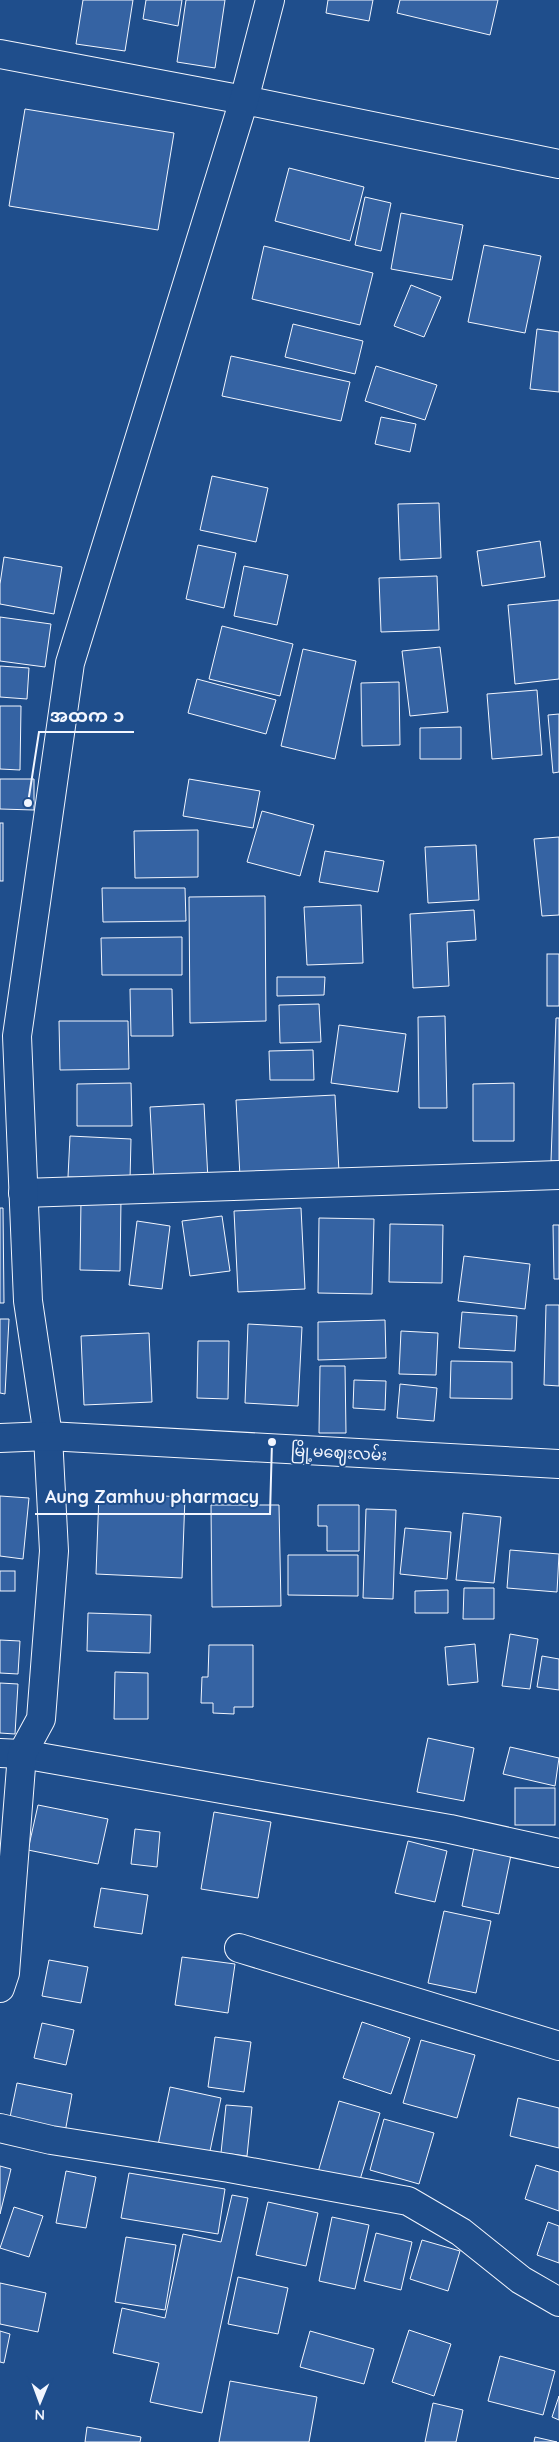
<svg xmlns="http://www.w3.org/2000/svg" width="559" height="2442" viewBox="0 0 559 2442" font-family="Quicksand,'Noto Sans Myanmar',sans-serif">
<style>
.building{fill:#3563a3;stroke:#f2f6ff}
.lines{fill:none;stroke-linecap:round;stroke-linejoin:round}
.minor-casing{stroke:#f2f6ff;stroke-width:30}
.major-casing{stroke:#f2f6ff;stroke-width:30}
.minor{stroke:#1f4e8c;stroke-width:28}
.major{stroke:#1f4e8c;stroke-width:28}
.labels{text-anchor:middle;stroke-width:4;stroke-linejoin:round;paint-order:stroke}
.street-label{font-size:16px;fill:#f2f6ff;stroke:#1f4e8c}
.leader{fill:none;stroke:#f2f6ff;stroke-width:2}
.callout-dot{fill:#f2f6ff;stroke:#1f4e8c;stroke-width:2}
.callout-label{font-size:18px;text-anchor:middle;font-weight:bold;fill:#f2f6ff;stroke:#1f4e8c;stroke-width:4;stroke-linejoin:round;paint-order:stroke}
</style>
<rect width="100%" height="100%" fill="#1f4e8c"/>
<g class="building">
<polygon points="83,0 133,0 125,51 76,44"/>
<polygon points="146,0 182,0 178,26 143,19"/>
<polygon points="186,0 225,0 215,68 177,62"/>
<polygon points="328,0 373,0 369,21 326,13"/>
<polygon points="400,0 498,0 490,35 397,13"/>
<polygon points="25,109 174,133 158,230 9,206"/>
<polygon points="289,168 364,187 350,241 275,221"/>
<polygon points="365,197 391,203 381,251 355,245"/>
<polygon points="401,213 463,225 452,280 391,269"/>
<polygon points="484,245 541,256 525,333 468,322"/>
<polygon points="264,246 373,273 360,325 252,299"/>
<polygon points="411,285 441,297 424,337 394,326"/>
<polygon points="293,324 363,341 355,374 285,357"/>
<polygon points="537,329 559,332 559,392 530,389"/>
<polygon points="231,356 350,382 341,421 222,396"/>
<polygon points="376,366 437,385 425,420 365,401"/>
<polygon points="381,417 416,424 410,452 375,444"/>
<polygon points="212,476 268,488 256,542 200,530"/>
<polygon points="439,503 441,558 400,560 398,504"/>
<polygon points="540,541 545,577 482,586 477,551"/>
<polygon points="198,545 236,553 224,608 186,599"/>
<polygon points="4,557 62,567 54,614 0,604 0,584"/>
<polygon points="244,566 288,575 277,625 234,616"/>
<polygon points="437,576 439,630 381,632 379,578"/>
<polygon points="559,600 559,679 515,684 508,605"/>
<polygon points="0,617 51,624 45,667 0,661"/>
<polygon points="222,626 293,644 280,696 209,679"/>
<polygon points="440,647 448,712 410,716 402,651"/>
<polygon points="303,649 356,661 335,759 281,746"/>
<polygon points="0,666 29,668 27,699 0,697"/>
<polygon points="197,679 276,700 266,734 188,713"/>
<polygon points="399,682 400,745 362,746 361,683"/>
<polygon points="537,690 542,755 492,759 487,694"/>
<polygon points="0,706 21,706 20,770 0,769"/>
<polygon points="559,714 559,772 553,773 548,715"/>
<polygon points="461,727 461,759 420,759 420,728"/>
<polygon points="0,779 34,779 34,810 0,809"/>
<polygon points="189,779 260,791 253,828 183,816"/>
<polygon points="262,811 314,825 300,876 247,862"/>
<rect x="0" y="823" width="3" height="58"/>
<polygon points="198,830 198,877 135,878 134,831"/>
<polygon points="559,837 559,915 542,916 534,839"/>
<polygon points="476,845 479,900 428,903 425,847"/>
<polygon points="325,851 384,861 378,892 319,882"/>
<polygon points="102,888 185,888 186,921 103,922"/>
<polygon points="265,896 266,1021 190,1023 189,897"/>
<polygon points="361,905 363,963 307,965 304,907"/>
<polygon points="474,910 476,940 447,942 449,986 413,988 410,914"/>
<polygon points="182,937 182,975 102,975 101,938"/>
<rect x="547" y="954" width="12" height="52"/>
<polygon points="277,977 325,977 324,995 277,996"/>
<polygon points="130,989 172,989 173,1036 131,1036"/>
<polygon points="319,1004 321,1042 280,1043 279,1005"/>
<polygon points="445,1016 447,1108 419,1108 418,1017"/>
<polygon points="556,1018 559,1018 559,1161 551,1161"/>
<polygon points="59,1021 128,1021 129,1069 60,1070"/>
<polygon points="339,1025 406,1034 398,1092 331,1083"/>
<polygon points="313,1050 314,1080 270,1080 269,1051"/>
<polygon points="131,1083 132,1126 77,1126 77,1084"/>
<polygon points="514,1083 514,1141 473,1141 473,1084"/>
<polygon points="335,1095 339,1172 240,1177 236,1100"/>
<polygon points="204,1104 208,1180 154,1182 150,1107"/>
<polygon points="70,1136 131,1139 130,1180 68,1177"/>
<polygon points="81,1199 121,1199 120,1271 80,1270"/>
<polygon points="0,1208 3,1208 4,1303 0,1303"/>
<polygon points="301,1208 305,1289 238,1292 234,1211"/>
<polygon points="222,1216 230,1271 190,1276 182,1221"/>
<polygon points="319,1218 374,1219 372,1294 318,1293"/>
<polygon points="137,1221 170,1226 162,1289 129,1285"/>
<polygon points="390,1224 443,1225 442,1283 389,1282"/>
<polygon points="553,1225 559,1225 559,1279 554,1279"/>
<polygon points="464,1256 530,1264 525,1309 458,1301"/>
<polygon points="546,1305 559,1305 559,1386 544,1385"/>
<polygon points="462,1312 517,1316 515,1351 459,1348"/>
<polygon points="0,1319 9,1319 5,1394 0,1393"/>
<polygon points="385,1320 386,1358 318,1360 318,1322"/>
<polygon points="248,1324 302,1327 298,1406 245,1403"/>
<polygon points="401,1331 438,1333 436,1375 399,1374"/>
<polygon points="149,1333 152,1402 84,1405 81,1336"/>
<polygon points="198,1341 229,1341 228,1399 197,1398"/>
<polygon points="451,1361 512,1362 512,1399 450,1398"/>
<polygon points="320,1366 345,1366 346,1433 319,1433"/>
<polygon points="354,1380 386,1381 385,1410 353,1408"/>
<polygon points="400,1384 437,1388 434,1421 397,1418"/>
<polygon points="99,1493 185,1497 182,1578 96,1574"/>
<polygon points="0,1496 29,1498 23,1559 0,1556"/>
<polygon points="211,1505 279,1505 281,1606 212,1607"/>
<polygon points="318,1505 359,1505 359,1551 327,1551 327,1526 318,1526"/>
<polygon points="366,1509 396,1510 393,1599 363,1598"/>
<polygon points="463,1513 501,1517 494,1583 456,1580"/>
<polygon points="405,1528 451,1532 447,1579 400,1574"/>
<polygon points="510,1550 559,1554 557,1592 507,1588"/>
<polygon points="288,1555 358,1555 358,1596 288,1595"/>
<rect x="0" y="1571" width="15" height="20"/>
<polygon points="464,1588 494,1588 494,1619 463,1619"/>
<polygon points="448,1590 448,1613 415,1613 415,1591"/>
<polygon points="88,1613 151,1615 150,1653 87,1651"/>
<polygon points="510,1634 538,1639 530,1689 502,1686"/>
<polygon points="0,1640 20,1641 18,1674 0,1673"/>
<polygon points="475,1644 478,1682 448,1685 445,1647"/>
<polygon points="209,1645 253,1645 253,1707 234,1707 234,1714 213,1713 213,1703 201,1703 202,1677 208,1677"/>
<polygon points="542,1656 559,1659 559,1690 537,1687"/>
<polygon points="115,1672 148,1673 148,1719 114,1719"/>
<polygon points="0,1683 18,1684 15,1734 0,1733"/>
<polygon points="428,1738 474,1748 464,1801 417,1792"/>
<polygon points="510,1747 559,1758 555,1786 503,1774"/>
<rect x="515" y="1788" width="40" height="37"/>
<polygon points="38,1805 108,1819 98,1864 28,1850"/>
<polygon points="214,1812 271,1822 258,1898 201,1889"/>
<polygon points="135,1829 160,1832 157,1867 131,1864"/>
<polygon points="408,1841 447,1851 435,1902 395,1893"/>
<polygon points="474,1847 511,1855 499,1914 462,1906"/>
<polygon points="101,1888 148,1895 142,1934 94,1927"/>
<polygon points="444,1911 491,1921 476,1993 428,1983"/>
<polygon points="182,1957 235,1964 228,2013 175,2005"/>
<polygon points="49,1960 88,1967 81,2003 42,1996"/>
<polygon points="362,2022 410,2038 391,2094 343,2078"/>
<polygon points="42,2023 74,2030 66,2065 34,2058"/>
<polygon points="215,2037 251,2042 244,2092 208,2087"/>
<polygon points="421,2040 475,2055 457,2118 403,2103"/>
<polygon points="17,2083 72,2094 64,2138 8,2127"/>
<polygon points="170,2087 221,2098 209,2156 158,2145"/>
<polygon points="518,2098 559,2108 559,2148 510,2136"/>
<polygon points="339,2101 380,2113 359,2183 318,2172"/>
<polygon points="226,2105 252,2107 247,2156 221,2153"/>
<polygon points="384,2119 434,2133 419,2184 370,2170"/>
<polygon points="536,2165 559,2172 559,2211 525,2199"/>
<polygon points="0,2166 11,2169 0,2214"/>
<polygon points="66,2171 96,2177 86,2228 56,2223"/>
<polygon points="129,2173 225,2189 218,2234 121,2218"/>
<polygon points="232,2195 248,2198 202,2413 150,2402 159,2363 113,2353 122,2308 165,2318 183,2234 221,2242"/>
<polygon points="268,2202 318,2213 306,2266 256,2255"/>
<polygon points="14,2207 43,2216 29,2257 0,2248"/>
<polygon points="332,2217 369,2225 355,2289 319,2281"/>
<polygon points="548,2222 559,2226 559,2263 537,2255"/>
<polygon points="376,2233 412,2242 401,2290 364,2281"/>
<polygon points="126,2237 176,2245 165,2310 115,2302"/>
<polygon points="422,2240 460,2251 448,2291 410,2279"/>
<polygon points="238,2277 288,2288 278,2334 228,2324"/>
<polygon points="0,2283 46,2293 38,2332 0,2324"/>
<polygon points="409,2330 451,2344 434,2396 392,2382"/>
<polygon points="0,2331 10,2334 4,2363 0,2362"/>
<polygon points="310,2331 374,2349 364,2384 300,2367"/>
<polygon points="500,2356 555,2371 543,2415 488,2401"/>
<polygon points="230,2381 317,2397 309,2442 219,2442"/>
<polygon points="559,2396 559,2420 552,2417"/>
<polygon points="433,2403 463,2410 456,2442 425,2442"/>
<polygon points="87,2427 141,2437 140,2442 85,2442"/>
<polygon points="535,2437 557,2442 534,2442"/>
</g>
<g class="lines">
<g class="minor-casing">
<g id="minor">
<polyline points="0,54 244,100 559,164"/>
<polyline points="23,1193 559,1175"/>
<polyline points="0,1753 22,1754 450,1829 559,1853"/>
<polyline points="239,1948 559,2046"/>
<polyline points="0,1988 5,1973 22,1754 41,1719 54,1551 48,1436 28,1301 17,1036 70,663 244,100 270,0"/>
<polyline points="0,2128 51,2140 229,2168 408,2201 461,2232 521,2280 559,2302"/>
</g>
</g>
<g class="major-casing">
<polyline id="major" points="0,1438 48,1436 559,1464"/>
</g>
<use href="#minor" class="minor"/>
<use href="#major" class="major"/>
</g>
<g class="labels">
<g class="street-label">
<text transform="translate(339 1452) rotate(3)" y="6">မြို့မဈေးလမ်း</text>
</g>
</g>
<path class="leader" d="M28 803L39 732H134M272 1442L270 1514H35"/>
<g class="callout-dot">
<circle cx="28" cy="803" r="5"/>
<circle cx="272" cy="1442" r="5"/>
</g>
<g class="callout-label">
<text x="87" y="722">အထက ၁</text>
<text x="152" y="1503">Aung Zamhuu pharmacy</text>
</g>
<g transform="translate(40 2402) rotate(181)" stroke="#1f4e8c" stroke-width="4" paint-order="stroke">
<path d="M0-4L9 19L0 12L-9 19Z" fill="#f2f6ff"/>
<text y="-8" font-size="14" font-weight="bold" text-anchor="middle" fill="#f2f6ff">N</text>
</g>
</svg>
